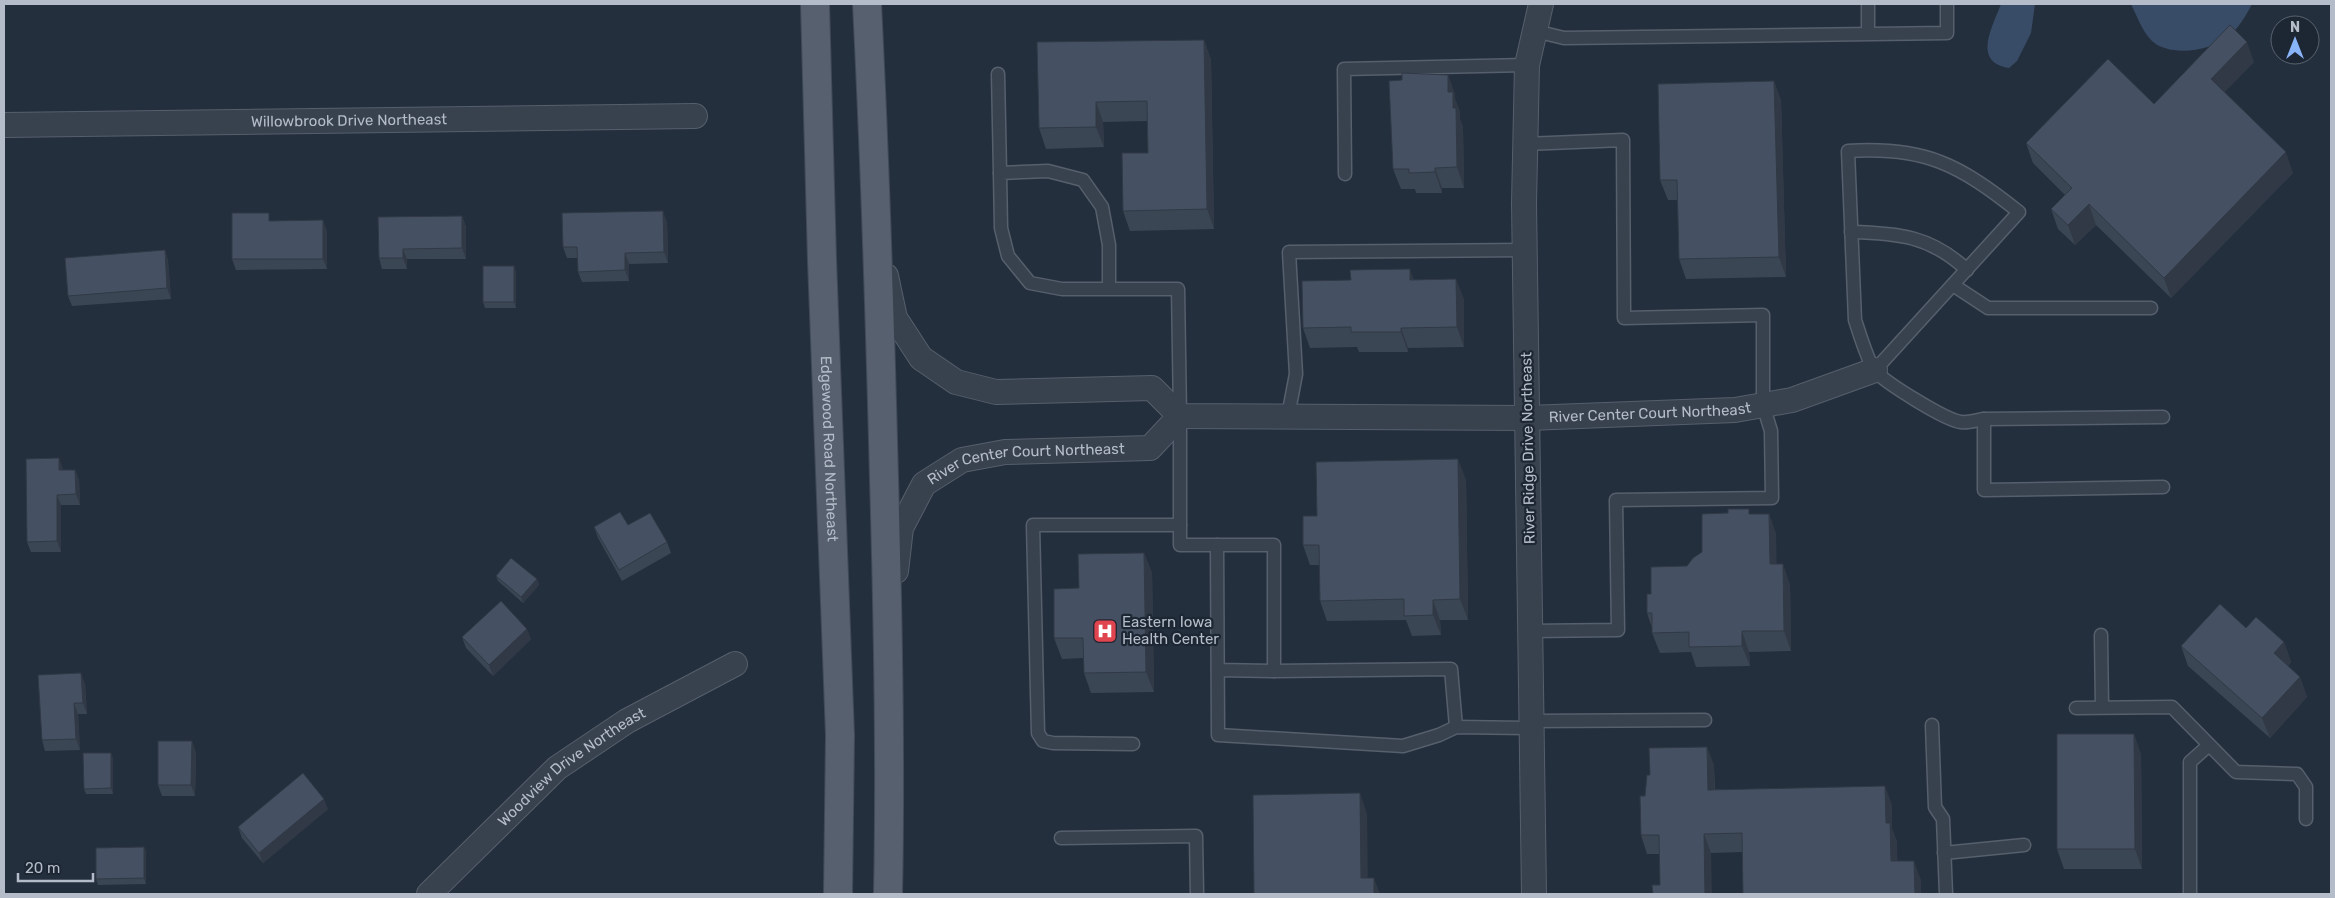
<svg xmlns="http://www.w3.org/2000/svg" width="2335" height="898" viewBox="0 0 2335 898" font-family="Rubik,sans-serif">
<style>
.water{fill:#394c67}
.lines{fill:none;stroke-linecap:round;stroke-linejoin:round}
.lane-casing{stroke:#565f6c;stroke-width:15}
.street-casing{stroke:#565f6c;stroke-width:26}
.primary-casing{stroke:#414a57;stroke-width:30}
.lane{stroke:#38414e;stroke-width:12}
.street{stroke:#38414e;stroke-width:24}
.primary{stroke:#56606e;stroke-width:28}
.wall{fill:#3b4654}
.shaded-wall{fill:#303945}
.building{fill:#455162;stroke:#303945}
.labels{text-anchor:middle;stroke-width:4.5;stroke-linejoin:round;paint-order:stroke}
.street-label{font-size:15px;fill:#b4bcc9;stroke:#1d2633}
.poi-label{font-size:15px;fill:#b4bcc9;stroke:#1d2633;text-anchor:start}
</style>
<rect width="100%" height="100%" fill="#242f3e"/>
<g class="water">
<path d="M2001 4H2035L2031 33 2017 61 2009 68C1972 62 1992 28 2001 4Z"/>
<path d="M2131 4H2252C2246 16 2237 30 2227 38 2210 51 2169 57 2152 41 2142 31 2137 16 2131 4Z"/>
</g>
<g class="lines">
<g class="lane-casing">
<g id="lane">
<polyline points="1535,31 1564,38 1947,33 1947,4"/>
<polyline points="1868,33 1868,4"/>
<polyline points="998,74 1000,173"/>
<polyline points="1525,144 1623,140 1624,318 1763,315 1763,405 1771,431 1772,498 1616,500 1618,630 1530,631"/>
<polyline points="1345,174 1344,69 1527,65"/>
<path d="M1851 232C1898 233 1931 236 1967 270"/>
<polyline points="1953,285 1988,308 2151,308"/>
<polyline points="1109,289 1109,245 1102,207 1083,180 1048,171 1000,173 1001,228 1008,256 1030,283 1062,289 1178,289 1180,416 1180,545 1217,545"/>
<path d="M1875 370 2019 212C1960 165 1925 146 1848 151L1855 320C1859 332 1868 362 1875 371 1886 383 1945 420 1961 422 1968 423 1977 420 1984 419"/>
<polyline points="1288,416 1296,374 1289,252 1525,250"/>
<polyline points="2163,417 1984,419 1984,490 2163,487"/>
<polyline points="2101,635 2102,707"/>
<polyline points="1218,670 1274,671 1274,545 1217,545 1218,735 1403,746 1439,735 1456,727 1532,728"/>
<polyline points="1274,671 1451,669 1456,727"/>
<polyline points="2076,708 2172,707 2236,772 2297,774 2306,787 2306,819"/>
<polyline points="1532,721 1705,720"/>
<polyline points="1932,725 1935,807 1943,819 1946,894"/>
<polyline points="1133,744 1053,743 1043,741 1038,733 1033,525 1180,525"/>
<polyline points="1061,838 1196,836 1197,894"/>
<polyline points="1944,853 2024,845"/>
<polyline points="2190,894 2190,762 2209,745"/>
</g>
</g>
<g class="street-casing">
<g id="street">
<path id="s1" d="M4 125 695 116"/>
<path id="s2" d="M886 276 895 318 921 358 956 382 996 392 1152 388 1180 416 1528 418 1735 410 1792 400 1875 370"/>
<path id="s3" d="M896 571 901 528 924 484 962 460 1005 452 1150 448 1180 416"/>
<path id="s4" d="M429 894 557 768 627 721 735 664"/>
<polyline points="1534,894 1524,203 1527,65 1541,4"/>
</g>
</g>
<g class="primary-casing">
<g id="primary">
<path id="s5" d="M815 4 822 260 840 735 838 894"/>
<path d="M867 4C875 162 880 320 884 478 888 617 891 755 888 894"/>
</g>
</g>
<use href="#lane" class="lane"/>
<use href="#street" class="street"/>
<use href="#primary" class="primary"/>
</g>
<g class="wall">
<polygon points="1204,40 1211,60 1214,229 1130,231 1123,211 1148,153 1147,121 1103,122 1104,147 1046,149 1039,128"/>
<polygon points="2254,62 2224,92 2293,173 2171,298 2096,225 2075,245 2058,229 2051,209 2065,195 2033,163 2026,143 2154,104"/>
<polygon points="1448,75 1455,95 1455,99 1460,112 1460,119 1463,128 1464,188 1442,188 1442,193 1416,193 1415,189 1401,189 1393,169 1402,80"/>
<polygon points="1774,81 1781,101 1786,277 1686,279 1679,259 1678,200 1668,200 1660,180"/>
<polygon points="462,216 466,227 466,259 407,259 407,269 382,269 379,258"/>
<polygon points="272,221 327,231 327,269 236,270 232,259"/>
<polygon points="667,222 668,263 629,264 629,281 582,282 578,272 578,258 567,258 563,247"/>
<polygon points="165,250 168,261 171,299 72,306 68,296"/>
<polygon points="516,271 516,308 485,308 483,302"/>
<polygon points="1414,280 1464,299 1464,347 1408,348 1408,352 1359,352 1357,347 1310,348 1303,328"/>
<polygon points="63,469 63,470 75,470 79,480 80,505 61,505 61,552 31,552 27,542"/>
<polygon points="1466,480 1468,620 1440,620 1441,635 1412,636 1406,620 1327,621 1320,601 1320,565 1310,565 1303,545 1317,516"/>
<polygon points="1751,514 1769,514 1776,534 1776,564 1790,584 1791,651 1749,652 1750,666 1696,667 1691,652 1660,653 1652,633 1652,628 1647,613 1651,594 1687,566 1702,552"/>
<polygon points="628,525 667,542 671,553 622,581 598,538 594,527"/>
<polygon points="1144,553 1152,573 1154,692 1091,693 1084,673 1084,658 1062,659 1054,638 1079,588"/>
<polygon points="496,576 537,579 539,585 523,603 498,581"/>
<polygon points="2246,628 2284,642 2291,662 2288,666 2300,677 2307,697 2270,738 2188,666 2181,646"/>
<polygon points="462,637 531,639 493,676 466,648"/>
<polygon points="85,684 87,714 78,714 80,750 45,751 42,740"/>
<polygon points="2134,734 2141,755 2142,869 2064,869 2057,849"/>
<polygon points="1707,747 1714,766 1715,789 1892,805 1892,829 1897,842 1897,861 1921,880 1742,852 1711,853 1660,885 1660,854 1647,854 1641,835 1645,796 1650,775"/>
<polygon points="196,752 195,796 162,796 158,785"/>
<polygon points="113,758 113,794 86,794 84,789"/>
<polygon points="328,809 263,863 242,838 238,827"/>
<polygon points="144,847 146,852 146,884 98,885 96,879"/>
</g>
<g class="shaded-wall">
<polygon points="1204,40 1211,60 1214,229 1207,209"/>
<polygon points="2247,42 2254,62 2218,99 2211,79"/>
<polygon points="1448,75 1455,95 1455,99 1460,112 1460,119 1463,128 1464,188 1457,167 1448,92"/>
<polygon points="1774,81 1781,101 1786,277 1779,257"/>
<polygon points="1096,102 1103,122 1104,147 1096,127"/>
<polygon points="2286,152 2293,173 2171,298 2164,278"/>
<polygon points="1435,168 1442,188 1442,193 1435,172"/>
<polygon points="2089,204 2096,225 2075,245 2068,225"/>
<polygon points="663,211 667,222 668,263 664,252"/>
<polygon points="462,216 466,227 466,259 462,248"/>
<polygon points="323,220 327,231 327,269 323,259"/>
<polygon points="403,249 407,259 407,269 403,258"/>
<polygon points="165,250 168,261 171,299 167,288"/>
<polygon points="625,253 629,264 629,281 625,270"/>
<polygon points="514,266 516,271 516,308 514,302"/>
<polygon points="1410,269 1417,289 1410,280"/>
<polygon points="1456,279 1464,299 1464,347 1457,327"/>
<polygon points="1401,328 1408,348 1408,352 1401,332"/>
<polygon points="59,458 63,469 63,481 59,470"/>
<polygon points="1458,459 1466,480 1468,620 1460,599"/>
<polygon points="75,470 79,480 80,505 76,494"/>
<polygon points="57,495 61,505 61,552 57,541"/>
<polygon points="1769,514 1776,534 1777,584 1770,564"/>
<polygon points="1144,553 1152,573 1154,692 1146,672"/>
<polygon points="1783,564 1790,584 1791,651 1784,631"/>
<polygon points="537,579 539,585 523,603 521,597"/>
<polygon points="1433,600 1440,620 1441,635 1433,615"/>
<polygon points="527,629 531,639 493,676 489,665"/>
<polygon points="1742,631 1749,652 1750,666 1742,646"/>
<polygon points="2284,642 2291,662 2281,673 2274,653"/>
<polygon points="81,673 85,684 87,714 83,703"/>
<polygon points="2300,677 2307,697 2270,738 2262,718"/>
<polygon points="74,703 78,714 80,750 76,739"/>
<polygon points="2134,734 2141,755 2142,869 2135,849"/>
<polygon points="192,741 196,752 195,796 191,785"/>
<polygon points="1707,747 1714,766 1715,808 1708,790"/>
<polygon points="111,753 113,758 113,794 111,788"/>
<polygon points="1885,786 1892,805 1892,829 1897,842 1898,880 1891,861 1886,823"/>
<polygon points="1360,793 1367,814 1368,894 1361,878"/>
<polygon points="324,799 328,809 263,863 259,853"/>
<polygon points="1704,834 1711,853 1712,894 1705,894"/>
<polygon points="144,847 146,852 146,884 144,878"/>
<polygon points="1914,861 1921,880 1921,894 1915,894"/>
<polygon points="1374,878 1380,894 1374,894"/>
</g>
<g class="building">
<polygon points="2230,25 2247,42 2211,79 2286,152 2164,278 2089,204 2068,225 2051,209 2072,188 2026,143 2108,59 2154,104"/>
<polygon points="1204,40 1207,209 1123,211 1122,153 1148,153 1147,101 1096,102 1096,127 1039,128 1037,42"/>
<polygon points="1402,73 1448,75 1448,92 1453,92 1453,108 1456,108 1457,167 1435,168 1435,172 1409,173 1409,169 1393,169 1389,81 1402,80"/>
<polygon points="1774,81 1779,257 1679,259 1677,180 1660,180 1658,84"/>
<polygon points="663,211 664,252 625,253 625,270 578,272 577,247 563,247 562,213"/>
<polygon points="232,213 269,213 269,221 323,220 323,259 232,259"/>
<polygon points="462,216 462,248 403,249 403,258 379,258 378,217"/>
<polygon points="165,250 167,288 68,296 65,258"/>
<rect x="483" y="266" width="31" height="36"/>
<polygon points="1410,269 1410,280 1456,279 1457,327 1401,328 1401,332 1351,332 1351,327 1303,328 1302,281 1351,280 1350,270"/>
<polygon points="59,458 59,470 75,470 76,494 57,495 57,541 27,542 26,459"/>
<polygon points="1458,459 1460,599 1433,600 1433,615 1404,616 1404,599 1320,601 1319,545 1303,545 1303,516 1317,516 1316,462"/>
<polygon points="1728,509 1749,509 1749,514 1769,514 1770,564 1783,564 1784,631 1742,631 1742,646 1689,647 1689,632 1652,633 1652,613 1647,613 1647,594 1651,594 1651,567 1687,566 1693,558 1702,552 1702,514 1728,513"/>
<polygon points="620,512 628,525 650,513 667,542 619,570 594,527"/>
<polygon points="1144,553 1146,672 1084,673 1083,638 1054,638 1054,589 1079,588 1078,554"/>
<polygon points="511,558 537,579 521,597 496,576"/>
<polygon points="501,601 527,629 489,665 462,637"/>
<polygon points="2220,604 2246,628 2256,617 2284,642 2274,653 2300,677 2262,718 2181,646"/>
<polygon points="81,673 83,703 74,703 76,739 42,740 38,675"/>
<polygon points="2057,734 2134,734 2135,849 2057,849"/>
<polygon points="158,741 192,741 191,785 158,785"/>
<polygon points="1707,747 1708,790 1885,786 1886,823 1890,823 1891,861 1914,861 1915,894 1743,894 1742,833 1704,834 1705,894 1653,894 1652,885 1660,885 1659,835 1641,835 1640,796 1645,796 1647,775 1650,775 1649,748"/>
<polygon points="83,753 111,753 111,788 84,789"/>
<polygon points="303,773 324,799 259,853 238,827"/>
<polygon points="1360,793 1361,878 1374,878 1374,894 1254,894 1253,795"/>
<polygon points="144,847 144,878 96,879 96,848"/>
</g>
<defs>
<g id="hospital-square" transform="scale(1.25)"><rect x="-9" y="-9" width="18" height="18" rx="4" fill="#e0444e" stroke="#1d2633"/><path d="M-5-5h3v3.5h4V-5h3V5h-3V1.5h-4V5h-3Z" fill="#fff"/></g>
</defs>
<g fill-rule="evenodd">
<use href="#hospital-square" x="1105" y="631"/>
</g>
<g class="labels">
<g class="street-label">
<text dy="5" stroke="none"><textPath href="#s1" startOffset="345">Willowbrook Drive Northeast</textPath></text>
<text dy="5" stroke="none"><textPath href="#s2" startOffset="840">River Center Court Northeast</textPath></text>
<text transform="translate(1528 448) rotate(-91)" y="5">River Ridge Drive Northeast</text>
<text dy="5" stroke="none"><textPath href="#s5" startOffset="445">Edgewood Road Northeast</textPath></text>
<text dy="5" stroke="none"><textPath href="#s3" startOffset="200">River Center Court Northeast</textPath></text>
<text dy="5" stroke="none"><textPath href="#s4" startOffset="192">Woodview Drive Northeast</textPath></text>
</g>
<g class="poi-label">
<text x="1122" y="627">Eastern Iowa<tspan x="1122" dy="17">Health Center</tspan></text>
</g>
</g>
<rect width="2335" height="898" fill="none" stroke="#b4bcc9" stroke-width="10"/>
<g transform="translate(2295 40)"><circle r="24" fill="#1d2633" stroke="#59626f"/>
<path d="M0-4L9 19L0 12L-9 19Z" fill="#8ab4f8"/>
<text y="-8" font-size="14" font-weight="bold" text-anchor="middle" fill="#b4bcc9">N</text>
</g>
<path d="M18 873v8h75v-8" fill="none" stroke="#b4bcc9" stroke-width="2.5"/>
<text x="25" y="873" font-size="15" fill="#b4bcc9" stroke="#1d2633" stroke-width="4" paint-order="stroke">20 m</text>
</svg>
